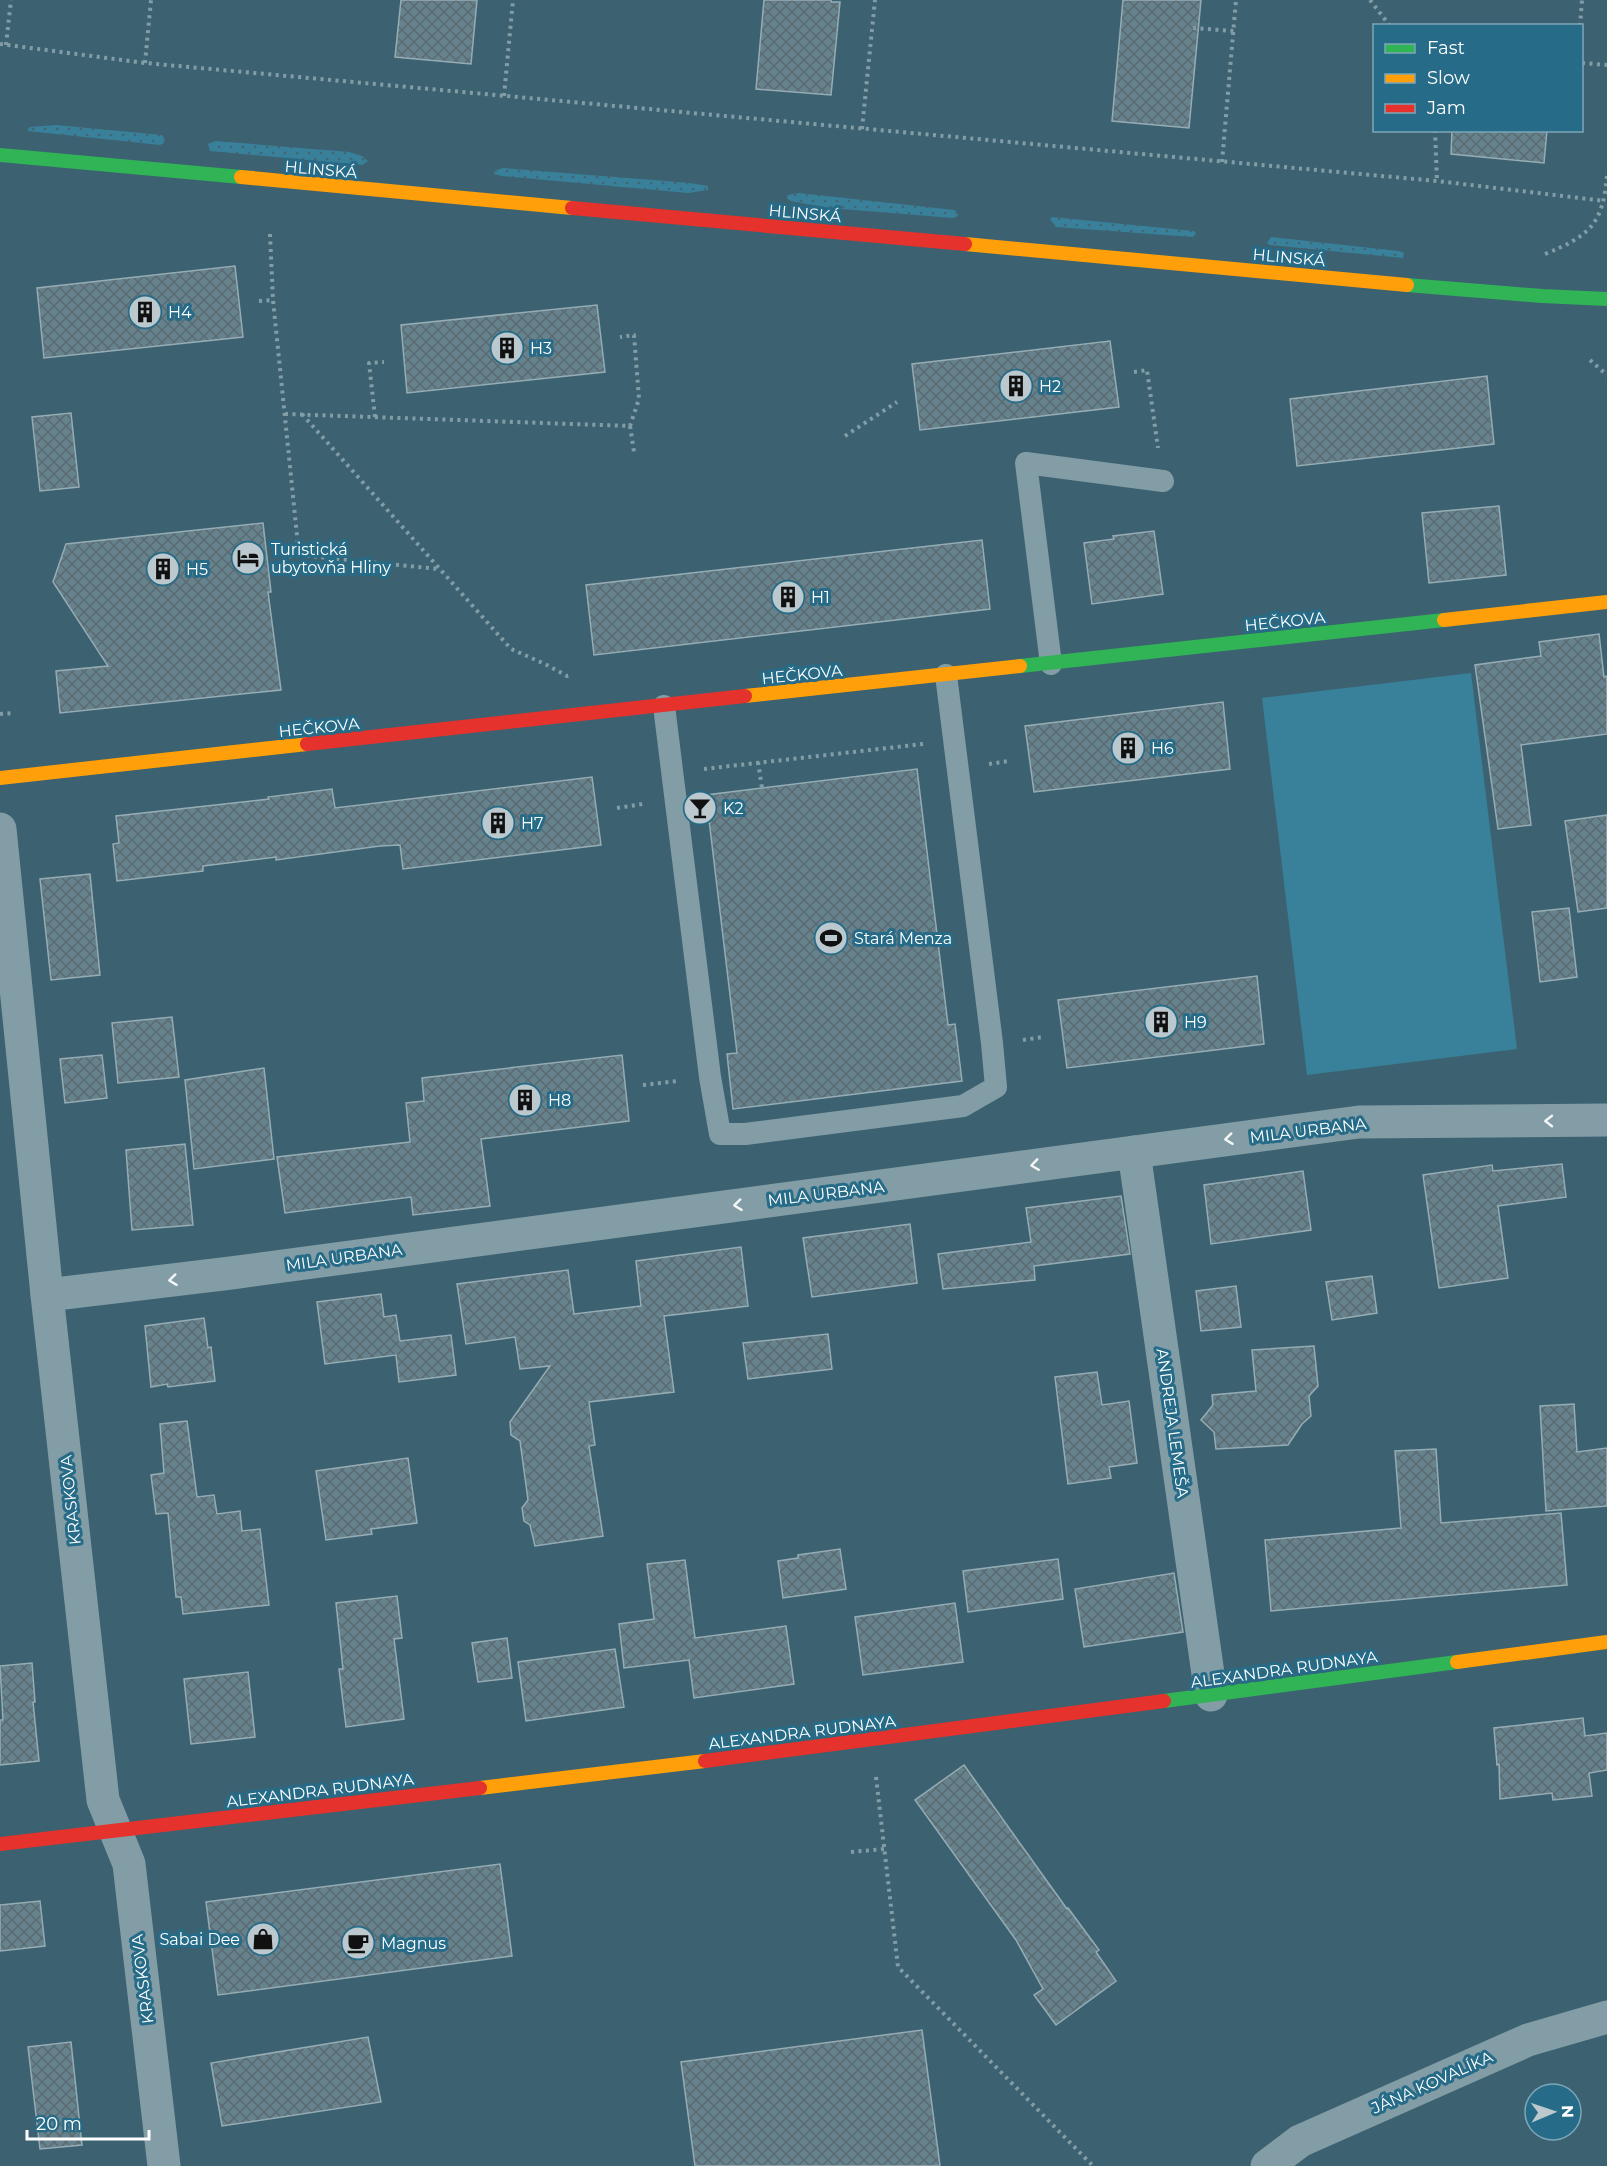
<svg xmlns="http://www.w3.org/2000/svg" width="1607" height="2166" viewBox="0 0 1607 2166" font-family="Montserrat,sans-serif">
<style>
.grass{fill:url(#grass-dots)}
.pitch{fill:#39809b}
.building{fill:url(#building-cross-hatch);stroke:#96acb5;stroke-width:1.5}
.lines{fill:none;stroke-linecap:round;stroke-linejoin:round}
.path{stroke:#839da6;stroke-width:4;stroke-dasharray:3 4.5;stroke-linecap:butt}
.lane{stroke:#839da6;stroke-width:22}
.street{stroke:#839da6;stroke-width:33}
.fast{stroke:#30b455;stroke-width:14}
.slow{stroke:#ff9f0a;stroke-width:14}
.jam{stroke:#e5322d;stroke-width:14}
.oneway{stroke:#f3f5f6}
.labels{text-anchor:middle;stroke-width:6;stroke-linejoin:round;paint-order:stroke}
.street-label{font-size:16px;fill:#fff;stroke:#266b87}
.poi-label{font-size:16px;fill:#fff;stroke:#266b87;text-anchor:start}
</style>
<defs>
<pattern id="grass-dots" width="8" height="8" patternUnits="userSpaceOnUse" patternTransform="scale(1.5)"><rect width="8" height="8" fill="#39809b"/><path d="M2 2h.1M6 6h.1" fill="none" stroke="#426674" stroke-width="1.8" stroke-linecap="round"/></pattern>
<pattern id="building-cross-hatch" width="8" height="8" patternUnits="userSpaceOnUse" patternTransform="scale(1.5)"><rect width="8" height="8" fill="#66828d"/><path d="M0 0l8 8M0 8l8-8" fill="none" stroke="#5a6a70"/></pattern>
</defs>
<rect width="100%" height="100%" fill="#3c6271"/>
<g class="grass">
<polygon points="56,125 162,135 165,140 164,143 160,145 28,131 28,129 30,127"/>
<polygon points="215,141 349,152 362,156 368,161 362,165 210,151 208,144"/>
<polygon points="503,168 690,183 708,186 708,190 688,193 502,176 494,174 494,171"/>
<polygon points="799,193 954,210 958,213 958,216 953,218 830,208 790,201 787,198 788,195"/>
<polygon points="1052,217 1194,231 1196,233 1193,237 1056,227 1050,219"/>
<polygon points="1271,237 1399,251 1404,253 1403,258 1270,245 1267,243"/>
</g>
<polygon class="pitch" points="1471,673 1517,1049 1307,1075 1262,698"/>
<g class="building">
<polygon points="401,0 477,0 471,64 395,57"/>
<polygon points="764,0 831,0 831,2 840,2 831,95 756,89"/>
<polygon points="1123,0 1201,0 1189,128 1112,121"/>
<polygon points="1452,130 1547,130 1544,163 1451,154"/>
<polygon points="235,266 243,337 44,358 37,288"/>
<polygon points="597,305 605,372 407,393 401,325"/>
<polygon points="1110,341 1119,407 920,430 912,364"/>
<polygon points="1487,376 1494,444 1297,466 1290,399"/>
<polygon points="71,413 79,487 40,491 32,417"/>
<polygon points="1499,506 1506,575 1429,583 1422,513"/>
<polygon points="263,523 271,592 268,592 281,690 60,713 56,671 108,666 53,582 66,544"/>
<polygon points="1154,531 1163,594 1092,604 1084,543 1114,539 1113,536"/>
<polygon points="982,540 990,609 594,655 586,585"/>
<polygon points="1599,634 1604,677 1607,676 1607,734 1521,745 1531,825 1498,829 1475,665 1541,656 1539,642"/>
<polygon points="1223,702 1230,769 1034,792 1025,726"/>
<polygon points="917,769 948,1025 955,1024 962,1081 733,1109 727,1054 737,1053 706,795"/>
<polygon points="592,777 601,845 403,869 400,845 380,846 276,860 276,857 203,866 203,871 117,881 113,844 119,843 116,816 269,799 268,797 332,789 335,808"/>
<polygon points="1607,815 1607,908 1578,912 1565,821"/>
<polygon points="90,874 100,975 51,980 40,879"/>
<polygon points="1569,908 1577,977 1540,982 1532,912"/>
<polygon points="1257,976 1264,1044 1067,1068 1058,1000"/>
<polygon points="172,1017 179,1077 118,1083 112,1023"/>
<polygon points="102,1055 107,1098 65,1103 60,1059"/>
<polygon points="622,1055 629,1121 481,1139 490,1206 413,1215 411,1197 285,1213 277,1157 410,1142 406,1103 424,1101 422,1078"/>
<polygon points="264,1068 274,1159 194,1169 185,1080"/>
<polygon points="185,1144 193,1225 132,1230 126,1150"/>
<polygon points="1562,1164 1566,1197 1498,1206 1508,1278 1439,1288 1423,1175 1492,1165 1493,1171"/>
<polygon points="1303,1171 1311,1230 1211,1244 1204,1185"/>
<polygon points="1121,1196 1130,1254 1034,1266 1035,1280 943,1289 938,1254 1031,1242 1026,1208"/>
<polygon points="910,1224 917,1283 812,1297 803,1238"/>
<polygon points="741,1247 748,1306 664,1316 674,1392 589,1402 595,1445 589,1446 603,1536 535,1546 530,1525 524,1521 522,1508 528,1500 520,1441 511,1435 510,1422 550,1366 520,1369 515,1337 466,1344 457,1284 568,1270 574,1314 641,1306 636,1261"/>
<polygon points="1372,1276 1377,1313 1332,1320 1326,1282"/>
<polygon points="1236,1286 1241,1327 1201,1331 1196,1291"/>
<polygon points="381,1294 384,1317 396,1315 400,1341 451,1335 456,1375 399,1382 396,1355 325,1364 317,1302"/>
<polygon points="204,1318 208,1348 211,1347 215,1381 168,1387 167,1384 151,1387 145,1326"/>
<polygon points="828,1334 832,1369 748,1379 743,1343"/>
<polygon points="1314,1346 1318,1386 1309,1396 1311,1416 1302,1424 1288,1445 1216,1449 1214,1432 1201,1420 1213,1405 1212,1395 1256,1391 1252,1350"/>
<polygon points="1097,1372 1102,1405 1129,1401 1137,1463 1109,1467 1111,1478 1068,1484 1055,1377"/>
<polygon points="1574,1404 1577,1452 1607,1448 1607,1506 1546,1511 1540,1406"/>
<polygon points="187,1421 197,1497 214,1495 217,1514 240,1511 242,1531 260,1529 269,1605 183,1614 181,1597 176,1597 168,1513 156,1514 151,1475 164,1473 160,1424"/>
<polygon points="1436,1449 1441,1523 1561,1513 1567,1585 1271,1611 1265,1540 1401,1528 1395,1451"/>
<polygon points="408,1458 417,1523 371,1529 372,1534 326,1540 316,1471"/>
<polygon points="840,1549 846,1589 783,1598 778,1561 798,1558 798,1555"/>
<polygon points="1058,1559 1063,1599 968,1612 963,1571"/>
<polygon points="685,1560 695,1638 786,1626 794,1684 694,1698 689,1660 624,1668 619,1624 654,1619 647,1564"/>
<polygon points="1174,1573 1183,1632 1084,1647 1075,1589"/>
<polygon points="397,1596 402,1638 394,1639 404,1719 346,1727 339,1669 343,1669 336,1603"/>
<polygon points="955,1603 963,1662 863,1675 855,1617"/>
<polygon points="507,1638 512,1678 478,1682 472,1643"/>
<polygon points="615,1649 624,1707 526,1721 518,1662"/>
<polygon points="32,1663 35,1702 33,1702 39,1761 0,1765 0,1720 3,1720 0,1666"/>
<polygon points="248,1672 255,1737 191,1744 184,1679"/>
<polygon points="1583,1718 1585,1736 1607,1733 1607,1770 1589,1773 1592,1796 1553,1800 1552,1793 1500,1799 1499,1764 1497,1765 1494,1728"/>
<polygon points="964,1765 1067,1909 1068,1908 1099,1950 1096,1952 1116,1981 1056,2025 1034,1995 1043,1989 1016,1940 915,1800"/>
<polygon points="500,1864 512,1956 218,1995 206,1902"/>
<polygon points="40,1901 45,1946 0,1951 0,1905"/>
<polygon points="922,2030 940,2166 695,2166 681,2062"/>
<polygon points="368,2037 381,2102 222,2126 211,2063"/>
<polygon points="71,2042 82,2145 40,2149 28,2047"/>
</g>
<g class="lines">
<g class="path">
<polyline points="1370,0 1390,26"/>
<polyline points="1580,26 1582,0"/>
<polyline points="1193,28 1234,31"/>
<polyline points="0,44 145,63 1437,181 1605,201"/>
<polyline points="6,45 11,0"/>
<polyline points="145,63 151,0"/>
<polyline points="1582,63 1607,65"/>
<polyline points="504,96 513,0"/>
<polyline points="862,129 875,0"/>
<polyline points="1435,130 1437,181"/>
<polyline points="1222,162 1236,0"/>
<polyline points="270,234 273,300"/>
<path d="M1545 254C1589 236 1603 225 1607 175"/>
<polyline points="259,301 273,300 299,555 286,557"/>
<polyline points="1590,360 1607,375"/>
<polyline points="1134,372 1147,370 1158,448"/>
<polyline points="285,414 630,426 639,399 634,335 620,337"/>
<polyline points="302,414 511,649 545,664 567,676 571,675"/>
<polyline points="375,417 369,363 384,362"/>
<polyline points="630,426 634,452"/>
<polyline points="845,436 897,402"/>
<polyline points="299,555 439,569"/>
<polyline points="0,714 15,713"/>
<polyline points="758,762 762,788"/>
<polyline points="989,764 1009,761"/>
<polyline points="704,769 923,744"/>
<polyline points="617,808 643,804"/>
<polyline points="1023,1040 1043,1037"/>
<polyline points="643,1085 678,1081"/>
<polyline points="876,1777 898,1967 1093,2166"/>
<polyline points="851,1852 884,1849"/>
</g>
<g class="lane">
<polyline points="1051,664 1026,463 1163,481"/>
<polyline points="664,706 710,1077 720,1134 745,1134 963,1106 996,1087 992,1043 946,675"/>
</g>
<g class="street">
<polyline points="0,829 47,1295 103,1800 129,1864 164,2166"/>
<polyline points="1134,1152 1211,1695"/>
<polyline points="47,1295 231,1273 1359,1122 1607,1120"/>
<polyline points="1267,2166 1300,2141 1528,2040 1607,2017"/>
</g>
<g class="fast">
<polyline points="0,155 241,177"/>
<polyline points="1407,285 1542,296 1607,299"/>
<polyline points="1020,666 1444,620"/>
<polyline points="1164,1701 1457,1662"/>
</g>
<g class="slow">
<polyline points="241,177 572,208"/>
<polyline points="965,244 1407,285"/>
<polyline points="1444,620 1607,602"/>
<polyline points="745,696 1020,666"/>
<polyline points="0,778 307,744"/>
<polyline points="1457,1662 1607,1642"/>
<polyline points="480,1788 705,1761"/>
</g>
<g class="jam">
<polyline points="572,208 965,244"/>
<polyline points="307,744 745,696"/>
<polyline points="705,1761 1164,1701"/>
<polyline points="0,1844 480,1788"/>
</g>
</g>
<defs><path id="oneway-chevron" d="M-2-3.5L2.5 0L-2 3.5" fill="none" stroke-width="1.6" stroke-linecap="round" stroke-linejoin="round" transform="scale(1.5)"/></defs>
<g class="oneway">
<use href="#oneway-chevron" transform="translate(1549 1121) rotate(180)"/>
<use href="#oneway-chevron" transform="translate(1229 1139) rotate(173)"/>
<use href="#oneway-chevron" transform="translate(1035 1165) rotate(172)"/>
<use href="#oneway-chevron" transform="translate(738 1205) rotate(173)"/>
<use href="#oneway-chevron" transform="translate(173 1280) rotate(173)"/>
</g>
<defs>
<g id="building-disc" transform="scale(1.725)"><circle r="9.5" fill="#bbc8cd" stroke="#266b87"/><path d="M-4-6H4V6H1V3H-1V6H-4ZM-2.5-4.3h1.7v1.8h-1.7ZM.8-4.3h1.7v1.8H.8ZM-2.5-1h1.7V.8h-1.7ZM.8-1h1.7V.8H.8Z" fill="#111"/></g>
<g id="hotel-disc" transform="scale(1.725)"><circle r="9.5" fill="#bbc8cd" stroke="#266b87"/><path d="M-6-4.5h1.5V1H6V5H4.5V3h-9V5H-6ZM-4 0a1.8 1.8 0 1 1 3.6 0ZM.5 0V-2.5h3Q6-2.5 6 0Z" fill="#111"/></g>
<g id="bar-disc" transform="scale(1.725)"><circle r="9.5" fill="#bbc8cd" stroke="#266b87"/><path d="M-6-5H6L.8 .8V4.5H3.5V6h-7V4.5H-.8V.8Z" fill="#111"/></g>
<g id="stadium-disc" transform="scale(1.725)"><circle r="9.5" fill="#bbc8cd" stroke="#266b87"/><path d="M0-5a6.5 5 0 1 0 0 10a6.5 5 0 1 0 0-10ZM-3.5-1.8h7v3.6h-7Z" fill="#111"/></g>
<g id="shop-disc" transform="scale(1.725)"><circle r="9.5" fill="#bbc8cd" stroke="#266b87"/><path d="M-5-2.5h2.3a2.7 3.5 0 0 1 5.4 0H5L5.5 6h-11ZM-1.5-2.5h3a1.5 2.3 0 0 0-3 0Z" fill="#111"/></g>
<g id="cafe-disc" transform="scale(1.725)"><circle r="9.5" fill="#bbc8cd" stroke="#266b87"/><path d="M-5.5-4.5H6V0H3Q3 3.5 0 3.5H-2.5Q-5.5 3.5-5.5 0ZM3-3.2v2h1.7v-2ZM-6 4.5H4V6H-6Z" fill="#111"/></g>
</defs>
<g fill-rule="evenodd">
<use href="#building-disc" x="145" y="312"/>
<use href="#building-disc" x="507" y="348"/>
<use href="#building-disc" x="1016" y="386"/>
<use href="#hotel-disc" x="248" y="558"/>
<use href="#building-disc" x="163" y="569"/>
<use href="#building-disc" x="788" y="597"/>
<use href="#building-disc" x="1128" y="748"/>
<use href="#bar-disc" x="700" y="808"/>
<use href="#building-disc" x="498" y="823"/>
<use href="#stadium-disc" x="831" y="938"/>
<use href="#building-disc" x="1161" y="1022"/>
<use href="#building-disc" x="525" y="1100"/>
<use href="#shop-disc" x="263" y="1939"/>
<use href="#cafe-disc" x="358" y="1943"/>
</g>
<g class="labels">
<g class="street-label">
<text transform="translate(321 169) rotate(5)" y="6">HLINSKÁ</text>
<text transform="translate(805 213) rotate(5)" y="6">HLINSKÁ</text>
<text transform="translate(1289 257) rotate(5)" y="6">HLINSKÁ</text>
<text transform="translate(1285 621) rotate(-6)" y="6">HEČKOVA</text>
<text transform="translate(802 674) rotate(-6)" y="6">HEČKOVA</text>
<text transform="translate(319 727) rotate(-6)" y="6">HEČKOVA</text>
<text transform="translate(1308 1130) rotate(-7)" y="6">MILA URBANA</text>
<text transform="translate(826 1193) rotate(-7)" y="6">MILA URBANA</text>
<text transform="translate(344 1257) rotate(-8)" y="6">MILA URBANA</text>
<text transform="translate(1173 1423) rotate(82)" y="6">ANDREJA LEMEŠA</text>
<text transform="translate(70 1500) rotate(-96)" y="6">KRASKOVA</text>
<text transform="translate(1284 1669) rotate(-8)" y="6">ALEXANDRA RUDNAYA</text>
<text transform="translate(802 1732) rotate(-7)" y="6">ALEXANDRA RUDNAYA</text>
<text transform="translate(320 1790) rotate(-7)" y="6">ALEXANDRA RUDNAYA</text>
<text transform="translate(142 1979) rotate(-97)" y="6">KRASKOVA</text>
<text transform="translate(1432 2082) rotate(-24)" y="6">JÁNA KOVALÍKA</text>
</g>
<g class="poi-label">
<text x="168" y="318">H4</text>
<text x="530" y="354">H3</text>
<text x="1039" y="392">H2</text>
<text x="271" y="555">Turistická<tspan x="271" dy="18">ubytovňa Hliny</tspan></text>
<text x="186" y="575">H5</text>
<text x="811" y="603">H1</text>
<text x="1151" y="754">H6</text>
<text x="723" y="814">K2</text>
<text x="521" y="829">H7</text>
<text x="854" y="944">Stará Menza</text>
<text x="1184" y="1028">H9</text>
<text x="548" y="1106">H8</text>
<text x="240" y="1945" text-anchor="end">Sabai Dee</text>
<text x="381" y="1949">Magnus</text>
</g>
</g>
<rect x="1373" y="24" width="210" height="108" fill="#266b87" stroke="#7da6b7" stroke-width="1.5"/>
<rect x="1385" y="44" width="30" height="9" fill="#30b455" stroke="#7da6b7" stroke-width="1.5"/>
<text x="1427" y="54" font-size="18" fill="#ffffff">Fast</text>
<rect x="1385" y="74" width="30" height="9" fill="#ff9f0a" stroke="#7da6b7" stroke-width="1.5"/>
<text x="1427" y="84" font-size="18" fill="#ffffff">Slow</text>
<rect x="1385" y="104" width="30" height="9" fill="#e5322d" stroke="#7da6b7" stroke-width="1.5"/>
<text x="1427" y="114" font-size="18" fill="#ffffff">Jam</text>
<g transform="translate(1553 2112) rotate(88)"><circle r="28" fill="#266b87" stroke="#7da6b7" stroke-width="1.5"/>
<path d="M0-4.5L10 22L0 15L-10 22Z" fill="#bbc8cd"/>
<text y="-9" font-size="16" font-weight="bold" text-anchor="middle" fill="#ffffff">N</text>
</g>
<path d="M27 2130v9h122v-9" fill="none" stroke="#ffffff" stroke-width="3"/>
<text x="36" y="2130" font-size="18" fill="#ffffff" stroke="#266b87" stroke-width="4.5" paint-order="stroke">20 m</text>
</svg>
